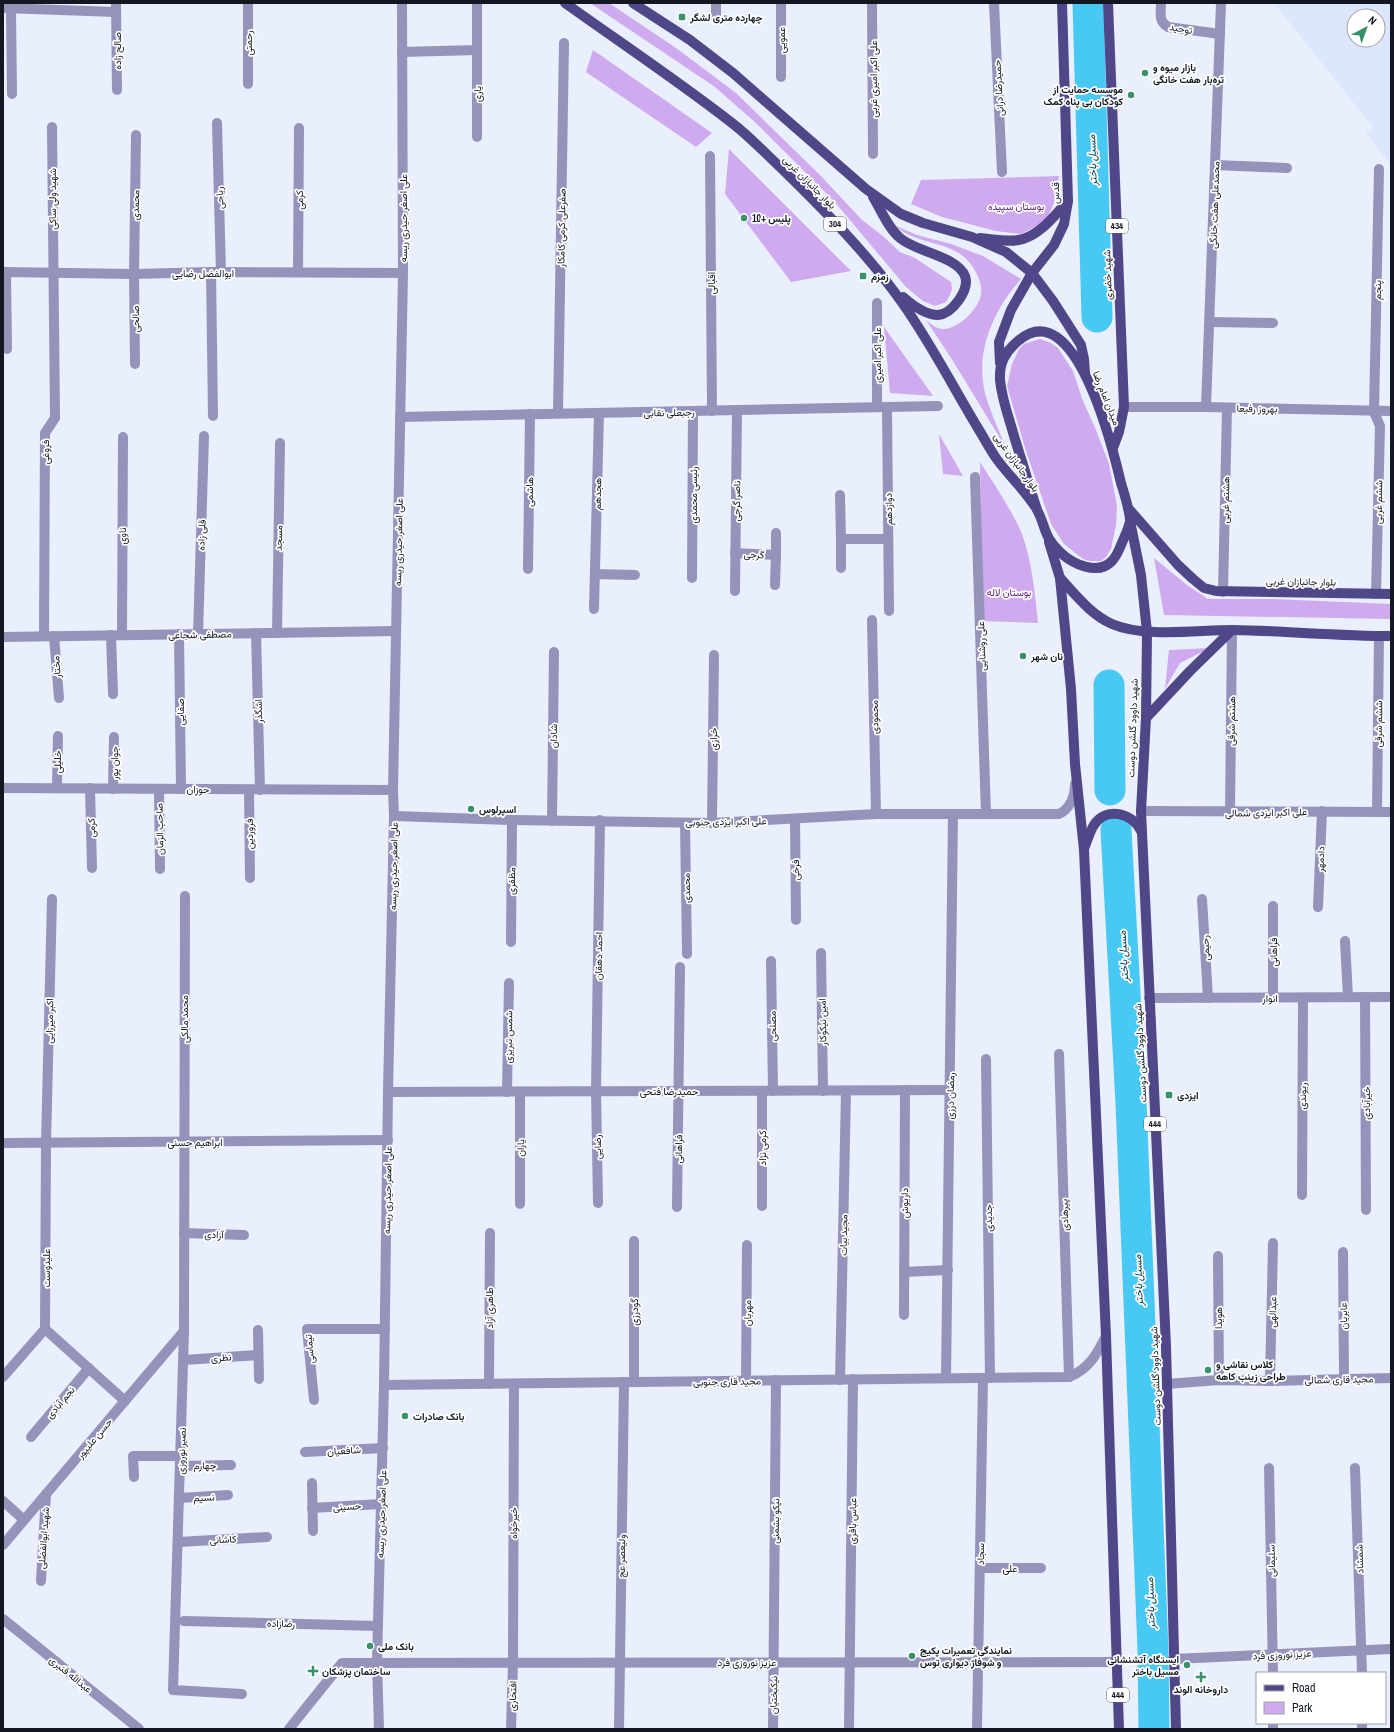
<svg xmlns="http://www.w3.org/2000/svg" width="1394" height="1732" viewBox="0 0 1394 1732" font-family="'Archivo Narrow',Vazirmatn,sans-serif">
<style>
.built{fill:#dce7fe;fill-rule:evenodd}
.green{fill:#cfaaee}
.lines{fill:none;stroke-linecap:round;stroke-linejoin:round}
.river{stroke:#48c9f4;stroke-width:31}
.minor{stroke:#9693ba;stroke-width:10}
.major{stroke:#504789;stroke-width:10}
.poi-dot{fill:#379269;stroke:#fff;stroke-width:1.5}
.labels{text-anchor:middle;stroke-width:3.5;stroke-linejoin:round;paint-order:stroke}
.shield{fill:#fff;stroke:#595d64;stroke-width:1}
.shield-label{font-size:9px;font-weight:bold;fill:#121722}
.poi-label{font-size:10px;font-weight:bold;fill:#121722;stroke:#fff;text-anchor:start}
.street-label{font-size:10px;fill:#121722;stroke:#fff}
.park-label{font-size:10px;fill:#561a7b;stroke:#fff}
.water-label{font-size:11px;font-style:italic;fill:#00394a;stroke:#fff}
</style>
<rect width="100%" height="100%" fill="#e9effc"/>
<path class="built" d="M1274 3H1391V165L1366 133 1373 127ZM1354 16H1378V40H1354Z"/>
<g class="green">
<polygon points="590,3 609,3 612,5 676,48 736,93 821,176 861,219 884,237 900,252 915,258 951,282 952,289 950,295 946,302 935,306 923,301 906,287 834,201 757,124 715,87"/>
<polygon points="593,50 712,133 696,147 586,72"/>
<polygon points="729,149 851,271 791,282 725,194"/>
<polygon points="1059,176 1054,203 1050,212 1044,222 1021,234 996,231 942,217 911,204 921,180"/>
<path d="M894 225 917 235 951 244 983 256 1021 279C991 313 972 358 988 403 993 418 1000 433 1006 448L953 361 926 320C931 324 935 328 942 329 958 330 979 309 981 294 983 284 976 271 970 263 955 244 930 245 909 235 904 233 899 228 894 225Z"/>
<polygon points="884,327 933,396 890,393"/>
<polygon points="1040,339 1051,343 1058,348 1073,371 1083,401 1096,430 1109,464 1117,506 1116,525 1111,549 1106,557 1101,561 1090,561 1083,559 1064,544 1051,524 1026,451 1007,386 1012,364 1019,349 1024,344"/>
<polygon points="939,434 963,476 943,474"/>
<path d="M980 462C993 482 1006 502 1017 523 1031 550 1035 593 1038 623L983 621Z"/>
<polygon points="1154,558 1187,585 1208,599 1273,599 1391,604 1391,619 1164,615"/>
<polygon points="1210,648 1180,663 1165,689 1169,650"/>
</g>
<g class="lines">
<g class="river">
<polyline points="1088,3 1097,317"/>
<polyline points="1109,685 1110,790"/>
<polyline points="1116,830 1131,1103 1153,1650 1154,1729"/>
</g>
<g class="minor">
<polyline points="116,3 117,90"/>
<polyline points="248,3 248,84"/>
<polyline points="477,3 477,137"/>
<polyline points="716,3 716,18"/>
<polyline points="872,3 873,154"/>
<polyline points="994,3 1002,172"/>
<path d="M1161 3C1161 13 1158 21 1168 27L1220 34"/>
<polyline points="3,8 116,12"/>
<polyline points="11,9 12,94"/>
<polyline points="402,52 477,50"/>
<polyline points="781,77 781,3"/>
<polyline points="217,123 221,273"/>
<polyline points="710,156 712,411"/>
<polyline points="1215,165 1287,168"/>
<polyline points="3,272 134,274 211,272 403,273"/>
<polyline points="6,272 7,349"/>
<polyline points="211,272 213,416"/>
<polyline points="298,272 299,128"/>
<polyline points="877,303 877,407"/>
<polyline points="1210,322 1273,323"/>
<polyline points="135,364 134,274 136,135"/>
<polyline points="887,407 889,611"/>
<polyline points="1124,407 1206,407 1391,411"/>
<polyline points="1206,407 1221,3"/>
<polyline points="558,413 564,43"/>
<polyline points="400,417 938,406"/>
<polyline points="975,477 986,814"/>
<polyline points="840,495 841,539 888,539"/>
<polyline points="735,553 776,555 776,533"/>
<polyline points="841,568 841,539"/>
<polyline points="528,569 530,414"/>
<polyline points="595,574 635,575"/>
<polyline points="692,578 693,411"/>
<polyline points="775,585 776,555"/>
<polyline points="735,591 737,410"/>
<polyline points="1223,592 1227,408"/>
<polyline points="1376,594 1380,426 1374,412 1379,169"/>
<polyline points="594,609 599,413"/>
<polyline points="872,620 876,814"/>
<polyline points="256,633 260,790"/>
<polyline points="277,633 280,443"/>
<polyline points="179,634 181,789"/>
<polyline points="198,634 204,436"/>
<polyline points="111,635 113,694"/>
<polyline points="122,635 123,437"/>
<polyline points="44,636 45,433 55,418 52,127"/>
<polyline points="54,636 59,698"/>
<polyline points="3,637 396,631"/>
<polyline points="3,788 393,790"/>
<polyline points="57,788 58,736"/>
<polyline points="90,788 92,868"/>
<polyline points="113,789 114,737"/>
<polyline points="159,789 160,869"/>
<polyline points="249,790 250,878"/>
<polyline points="1141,811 1391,812"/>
<polyline points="1230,812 1232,630"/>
<polyline points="1377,812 1379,636"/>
<path d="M394 816 512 820 712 823 876 814H1059C1070 809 1075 796 1075 784"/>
<polyline points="795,819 796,920"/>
<polyline points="552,821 554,652"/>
<polyline points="685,823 687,954"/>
<polyline points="712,823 714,655"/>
<polyline points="185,896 184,1331 173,1690 242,1694"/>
<polyline points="1202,899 1208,998"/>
<polyline points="1273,906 1273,998"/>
<polyline points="1318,907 1322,811"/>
<polyline points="1345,941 1348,997"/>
<polyline points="511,942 512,820"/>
<polyline points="821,953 823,1091"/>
<polyline points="771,961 773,1091"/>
<polyline points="1365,997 1366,1210"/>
<polyline points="1149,998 1391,997"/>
<polyline points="1059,1054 1069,1377"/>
<polyline points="986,1059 990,1378"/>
<polyline points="762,1091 762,1206"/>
<polyline points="388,1092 950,1090"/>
<polyline points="507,1092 509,983"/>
<polyline points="3,1143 388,1140"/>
<polyline points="1302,1195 1303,998"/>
<polyline points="598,1203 596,1091 600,820"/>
<polyline points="520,1204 520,1092"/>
<polyline points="677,1207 680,967"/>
<polyline points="184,1233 244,1235"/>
<polyline points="1343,1252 1344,1379"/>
<polyline points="1218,1256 1219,1380"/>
<polyline points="904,1272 948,1270"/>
<polyline points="904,1315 905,1090"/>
<polyline points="45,1329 125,1401"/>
<polyline points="258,1330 259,1379"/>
<polyline points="184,1360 258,1355"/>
<polyline points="3,1377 45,1329 46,1143 52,899"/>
<polyline points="946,1378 953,814"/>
<polyline points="840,1380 846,1091"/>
<polyline points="746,1381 747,1245"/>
<polyline points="1270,1381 1273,1243"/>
<polyline points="634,1382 634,1241"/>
<polyline points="489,1384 490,1233"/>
<polyline points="1167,1384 1219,1380 1270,1381 1391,1378"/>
<path d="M384 1385 1069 1377C1089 1369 1097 1354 1106 1336"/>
<polyline points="314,1400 307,1329 385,1329"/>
<polyline points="31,1437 89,1368"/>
<polyline points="305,1452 383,1448"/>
<polyline points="180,1466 231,1465"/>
<polyline points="1269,1468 1273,1673"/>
<polyline points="1355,1468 1362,1673"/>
<polyline points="134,1477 133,1456 181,1456"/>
<polyline points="312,1483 313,1531"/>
<polyline points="179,1498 228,1495"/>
<polyline points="3,1501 24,1520"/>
<polyline points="312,1508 381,1504"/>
<polyline points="178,1542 267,1537"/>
<polyline points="3,1545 184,1331"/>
<polyline points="980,1568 1041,1568"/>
<polyline points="41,1581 46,1494"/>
<polyline points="3,1619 139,1729"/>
<polyline points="184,1621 378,1626"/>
<polyline points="1173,1659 1391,1649"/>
<polyline points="1273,1723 1273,1729"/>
<polyline points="289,1729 342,1663 1117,1662"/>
<polyline points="379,1729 377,1662 384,1385 388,1092 394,816 393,790 403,273 402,3"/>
<polyline points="511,1729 513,1662 514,1384"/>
<polyline points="619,1729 624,1382"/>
<polyline points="773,1729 776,1380"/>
<polyline points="849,1729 853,1379"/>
<polyline points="977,1729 983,1378"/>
<polyline points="1362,1729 1362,1723"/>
</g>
<g class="major">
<path d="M565 3C621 43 678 81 732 123 749 136 764 152 779 166 822 208 869 255 903 304 930 342 952 385 976 425 983 436 989 448 996 458 1008 475 1025 490 1036 508 1046 525 1043 537 1060 552 1072 564 1098 576 1112 561 1116 557 1119 550 1121 545 1124 538 1129 528 1130 521 1130 511 1124 493 1121 483 1113 449 1075 291 1018 341 1005 352 999 363 1000 380 1002 400 1009 418 1014 436 1022 461 1029 485 1037 510"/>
<polyline points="633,3 690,40 733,73 866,189 901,214 923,223 972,237 1006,252 1032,273 1053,301 1081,345 1084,359 1085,373"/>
<polyline points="1108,3 1124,407 1119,432 1113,448"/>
<path d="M873 197C881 210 888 228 900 238 916 252 957 256 965 276 970 290 952 314 938 315 926 315 911 304 903 297"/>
<path d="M980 238C993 239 1011 243 1023 239 1042 233 1055 215 1068 201"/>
<polyline points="1000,363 999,342 1011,310 1032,273 1054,245 1064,224 1068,201 1062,3"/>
<polyline points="1128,508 1178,565 1193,579 1204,588 1216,591 1391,594"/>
<polyline points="1130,521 1141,575 1147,632 1146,718 1141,811 1166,1346 1176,1729"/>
<polyline points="1049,542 1060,578 1071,689 1075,764 1084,850 1106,1336 1119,1729"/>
<path d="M1060 578C1076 595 1090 614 1112 624 1144 638 1197 630 1233 630 1286 631 1338 636 1391 636"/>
<polyline points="1146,718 1190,671 1232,630"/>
<path d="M1084 849C1087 841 1090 831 1094 825 1106 806 1133 813 1141 831"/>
</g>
</g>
<g class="poi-dot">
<rect x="678" y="13" width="8" height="8" rx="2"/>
<circle cx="1145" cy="73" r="4"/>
<circle cx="1131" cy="95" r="4"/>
<circle cx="744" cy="218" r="4"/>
<rect x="859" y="272" width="8" height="8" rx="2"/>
<circle cx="1023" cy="656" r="4"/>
<circle cx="471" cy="809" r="4"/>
<rect x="1165" y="1091" width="8" height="8" rx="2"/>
<circle cx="1208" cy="1370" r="4"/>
<circle cx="405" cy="1416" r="4"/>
<circle cx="370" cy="1646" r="4"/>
<circle cx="912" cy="1656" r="4"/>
<circle cx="1187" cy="1665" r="4"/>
<path d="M311 1665h4v4h4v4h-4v4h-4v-4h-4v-4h4z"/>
<path d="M1199 1671h4v4h4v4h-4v4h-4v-4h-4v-4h4z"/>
</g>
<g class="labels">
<g class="shield">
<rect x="824" y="217" width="22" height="14" rx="3"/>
<rect x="1106" y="219" width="22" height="14" rx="3"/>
<rect x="1144" y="1117" width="22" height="14" rx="3"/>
<rect x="1107" y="1688" width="22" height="14" rx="3"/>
</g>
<g class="shield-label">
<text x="835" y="227">304</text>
<text x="1117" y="229">434</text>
<text x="1155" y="1127">444</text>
<text x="1118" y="1698">444</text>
</g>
<g class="poi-label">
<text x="690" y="21">چهارده متری لشگر</text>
<text x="1153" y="71">بازار میوه و<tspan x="1153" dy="12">تره‌بار هفت خانگی</tspan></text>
<text x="1123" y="93" text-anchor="end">موسسه حمایت از<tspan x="1123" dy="12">کودکان بی پناه کمک</tspan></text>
<text x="752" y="222">پلیس +10</text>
<text x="871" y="280">زمزم</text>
<text x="1031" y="660">نان شهر</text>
<text x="479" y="813">اسپرلوس</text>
<text x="1177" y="1099">ایزدی</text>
<text x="1216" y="1368">کلاس نقاشی و<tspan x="1216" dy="12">طراحی زینب کاهه</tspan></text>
<text x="413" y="1420">بانک صادرات</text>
<text x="378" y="1650">بانک ملی</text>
<text x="920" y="1654">نمایندگی تعمیرات پکیج<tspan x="920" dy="12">و شوفاژ دیواری توس</tspan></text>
<text x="1179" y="1663" text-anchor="end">ایستگاه آتشنشانی<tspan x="1179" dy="12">مسیل باختر</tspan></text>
<text x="322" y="1675">ساختمان پزشکان</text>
<text x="1201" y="1693" text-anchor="middle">داروخانه الوند</text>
</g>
<g class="street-label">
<text transform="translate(1181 28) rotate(10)" y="4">توحید</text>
<text transform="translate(781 40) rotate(-90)" y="4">عمویی</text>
<text transform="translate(248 43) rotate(-90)" y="4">رحمتی</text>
<text transform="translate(117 51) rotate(-90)" y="4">صالح زاده</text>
<text transform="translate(873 79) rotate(-90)" y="4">علی اکبر امیری غربی</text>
<text transform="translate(998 88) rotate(-93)" y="4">حمیدرضا درانی</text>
<text transform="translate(477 94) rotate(-90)" y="4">یاری</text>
<text transform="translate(810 182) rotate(45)" y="4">بلوار جانبازان غربی</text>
<text transform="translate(1055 193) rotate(-89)" y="4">قدس</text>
<text transform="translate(219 198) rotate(-92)" y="4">ریاحی</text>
<text transform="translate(52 199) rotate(-90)" y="4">شهید ولی ساکی</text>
<text transform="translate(299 200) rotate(-90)" y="4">کرمی</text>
<text transform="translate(135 205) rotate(-89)" y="4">محمدی</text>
<text transform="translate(1214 205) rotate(-88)" y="4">محمدعلی هفت خانگی</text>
<text transform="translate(403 218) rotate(-90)" y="4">علی اصغر حیدری ریسه</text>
<text transform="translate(561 228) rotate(-89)" y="4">صفرعلی کرمی کامکار</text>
<text x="203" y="277">ابوالفضل رضایی</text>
<text transform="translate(1107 275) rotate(-92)" y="4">شهید خضری</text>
<text transform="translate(711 283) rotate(-90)" y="4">اقبالی</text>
<text transform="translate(1377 290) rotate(-89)" y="4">پنجم</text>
<text transform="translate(135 319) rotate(-91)" y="4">صالحی</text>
<text transform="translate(877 355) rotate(-90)" y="4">علی اکبر امیری</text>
<text transform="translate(1107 398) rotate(68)" y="4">میدان امام رضا</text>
<text transform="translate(1257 408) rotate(1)" y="4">بهروز رفیعا</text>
<text transform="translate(669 412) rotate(-1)" y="4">رجبعلی نقابی</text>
<text transform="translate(45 452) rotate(-90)" y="4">فروغی</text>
<text transform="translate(1017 462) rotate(54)" y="4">بلوار جانبازان غربی</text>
<text transform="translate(529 492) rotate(-89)" y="4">هاشمی</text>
<text transform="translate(597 494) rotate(-89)" y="4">هجدهم</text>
<text transform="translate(693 495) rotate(-90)" y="4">رئیسی محمدی</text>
<text transform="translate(1225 500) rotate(-89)" y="4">هشتم غربی</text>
<text transform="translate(736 501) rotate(-89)" y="4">ناصر گرجی</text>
<text transform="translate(1378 502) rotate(-89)" y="4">ششم غربی</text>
<text transform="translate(888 509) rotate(-91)" y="4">دوازدهم</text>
<text transform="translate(201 535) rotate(-88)" y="4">قلی زاده</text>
<text transform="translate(122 536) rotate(-90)" y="4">ناوی</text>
<text transform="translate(278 538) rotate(-89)" y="4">مسجد</text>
<text transform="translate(398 542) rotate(-89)" y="4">علی اصغر حیدری ریسه</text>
<text transform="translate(754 554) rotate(3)" y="4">گرجی</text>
<text transform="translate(1301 581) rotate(1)" y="4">بلوار جانبازان غربی</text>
<text transform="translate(200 634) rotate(-1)" y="4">مصطفی شجاعی</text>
<text transform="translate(981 646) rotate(-92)" y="4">علی روشنایی</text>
<text transform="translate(56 667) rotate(-94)" y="4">مختار</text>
<text transform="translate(258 711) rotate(-92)" y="4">اشگذر</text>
<text transform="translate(180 712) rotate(-91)" y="4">صفایی</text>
<text transform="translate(874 717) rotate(-91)" y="4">محمودی</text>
<text transform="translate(1231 721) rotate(-89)" y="4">هشتم شرقی</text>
<text transform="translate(1378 724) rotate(-89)" y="4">ششم شرقی</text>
<text transform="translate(1132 728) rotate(-88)" y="4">شهید داوود گلشن دوست</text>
<text transform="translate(553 736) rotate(-89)" y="4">شادان</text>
<text transform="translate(713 739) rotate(-90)" y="4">خرازی</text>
<text transform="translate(57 762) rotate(-90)" y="4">خلیلی</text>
<text transform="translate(114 763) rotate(-90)" y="4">جوان پور</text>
<text x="198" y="793">حوزان</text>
<text transform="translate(1266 812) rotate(-1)" y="4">علی اکبر ایزدی شمالی</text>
<text transform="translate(726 821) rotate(-1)" y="4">علی اکبر ایزدی جنوبی</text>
<text transform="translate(91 828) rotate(-92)" y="4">کرمی</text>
<text transform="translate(159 829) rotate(-91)" y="4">صاحب الزمان</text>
<text transform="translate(249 834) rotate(-91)" y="4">فروردین</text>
<text transform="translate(1320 859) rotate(-88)" y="4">دادمهر</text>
<text transform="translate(393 866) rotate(-89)" y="4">علی اصغر حیدری ریسه</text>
<text transform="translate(795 870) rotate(-91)" y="4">فرخی</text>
<text transform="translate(511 881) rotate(-89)" y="4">مظفری</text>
<text transform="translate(686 888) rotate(-91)" y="4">محمدی</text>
<text transform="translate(1205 948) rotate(-93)" y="4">رحیمی</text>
<text transform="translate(1273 952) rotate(-90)" y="4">فراهانی</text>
<text transform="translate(598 956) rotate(-89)" y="4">احمد دهقان</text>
<text x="1270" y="1002">انوار</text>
<text transform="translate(184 1019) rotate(-90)" y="4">محمد مالکی</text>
<text transform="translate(49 1021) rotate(-89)" y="4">اکبر میرزایی</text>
<text transform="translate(822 1022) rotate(-91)" y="4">امین نیکوکار</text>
<text transform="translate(772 1026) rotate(-91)" y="4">مصلحی</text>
<text transform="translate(508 1037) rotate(-89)" y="4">شمس تبریزی</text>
<text transform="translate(1140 1053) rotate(-93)" y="4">شهید داوود گلشن دوست</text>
<text x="669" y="1095">حمیدرضا فتحی</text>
<text transform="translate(950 1096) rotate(-89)" y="4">رمضان درزی</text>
<text transform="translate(1302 1096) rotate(-89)" y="4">ریوندی</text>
<text transform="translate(1366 1103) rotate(-90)" y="4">خیرآبادی</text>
<text x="195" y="1146">ابراهیم حسنی</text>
<text transform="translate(597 1147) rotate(-91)" y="4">رضایی</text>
<text transform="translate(520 1148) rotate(-90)" y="4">یاران</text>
<text transform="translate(762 1148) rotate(-90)" y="4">کرمی نژاد</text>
<text transform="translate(678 1149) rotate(-89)" y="4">فراهانی</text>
<text transform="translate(387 1190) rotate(-89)" y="4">علی اصغر حیدری ریسه</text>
<text transform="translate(904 1203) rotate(-90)" y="4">داریوش</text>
<text transform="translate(1064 1215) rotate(-92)" y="4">پیرهادی</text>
<text transform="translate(988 1218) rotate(-91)" y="4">جدیدی</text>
<text transform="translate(214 1234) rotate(2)" y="4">آزادی</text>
<text transform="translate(843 1235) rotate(-89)" y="4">مجید بیات</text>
<text transform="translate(46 1268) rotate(-90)" y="4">علیدوست</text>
<text transform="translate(489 1308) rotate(-90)" y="4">طاهری آزاد</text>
<text transform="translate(634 1312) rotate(-90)" y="4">گودرزی</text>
<text transform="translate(1272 1312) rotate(-88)" y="4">عبدالهی</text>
<text transform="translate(747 1313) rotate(-90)" y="4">مهربان</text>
<text transform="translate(1343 1316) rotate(-91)" y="4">عابریان</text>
<text transform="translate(1218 1318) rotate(-90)" y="4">هویدا</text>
<text transform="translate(309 1349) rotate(-96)" y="4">تیماسی</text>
<text transform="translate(221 1357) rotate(-4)" y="4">نظری</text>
<text transform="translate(1155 1376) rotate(-92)" y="4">شهید داوود گلشن دوست</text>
<text transform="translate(1339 1379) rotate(-1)" y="4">مجید قاری شمالی</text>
<text transform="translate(727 1381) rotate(-1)" y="4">مجید قاری جنوبی</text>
<text transform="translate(60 1402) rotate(-50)" y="4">نجم آبادی</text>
<text transform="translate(94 1438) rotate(-50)" y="4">حسن علیپور</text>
<text transform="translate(344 1450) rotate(-3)" y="4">شافعیان</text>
<text transform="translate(181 1451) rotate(-88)" y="4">نصیر نوروزی</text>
<text transform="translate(205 1465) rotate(-1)" y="4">چهارم</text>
<text transform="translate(204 1497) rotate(-3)" y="4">نسیم</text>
<text transform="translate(347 1506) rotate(-3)" y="4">حسینی</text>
<text transform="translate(381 1514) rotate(-88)" y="4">علی اصغر حیدری ریسه</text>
<text transform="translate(775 1521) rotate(-89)" y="4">نیکو بشمنی</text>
<text transform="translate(852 1521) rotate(-89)" y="4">عباس باقری</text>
<text transform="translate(513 1523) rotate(-90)" y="4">خیرخواه</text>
<text transform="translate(43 1538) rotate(-86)" y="4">شهید ابوالفضلی</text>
<text transform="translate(223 1539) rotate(-3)" y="4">کاشانی</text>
<text transform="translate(980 1554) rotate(-89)" y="4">سجاد</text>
<text transform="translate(621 1556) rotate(-89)" y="4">ولیعصر عج</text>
<text transform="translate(1359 1559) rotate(-92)" y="4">شمشاد</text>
<text transform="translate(1271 1561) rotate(-91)" y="4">سلیمانی</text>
<text x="1010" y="1572">علی</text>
<text transform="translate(281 1623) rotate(1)" y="4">رضازاده</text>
<text transform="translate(1282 1654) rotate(-3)" y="4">عزیز نوروزی فرد</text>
<text x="747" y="1666">عزیز نوروزی فرد</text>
<text transform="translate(71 1674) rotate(39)" y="4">عبدالله قنبری</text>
<text transform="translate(773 1695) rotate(-89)" y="4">نیکبختیان</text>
<text transform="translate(512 1696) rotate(-88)" y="4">افتخاری</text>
</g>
<g class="park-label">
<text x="1016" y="210">بوستان سپیده</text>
<text x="1009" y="596">بوستان لاله</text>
</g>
<g class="water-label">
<text transform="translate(1092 160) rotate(-92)" y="4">مسیل باختر</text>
<text transform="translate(1123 956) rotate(-93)" y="4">مسیل باختر</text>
<text transform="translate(1138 1280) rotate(-92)" y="4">مسیل باختر</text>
<text transform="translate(1150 1603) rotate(-92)" y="4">مسیل باختر</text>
</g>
</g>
<rect width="1394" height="1732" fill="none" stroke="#121722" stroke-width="8"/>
<rect x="1256" y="1672" width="130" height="52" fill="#ffffff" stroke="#a0a2a7"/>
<rect x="1264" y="1685" width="20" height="6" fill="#504789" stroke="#a0a2a7"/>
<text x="1292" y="1692" font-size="12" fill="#121722">Road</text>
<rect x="1264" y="1702" width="20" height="12" fill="#cfaaee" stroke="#a0a2a7"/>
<text x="1292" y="1712" font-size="12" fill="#121722">Park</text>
<g transform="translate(1366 28) rotate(41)"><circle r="19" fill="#ffffff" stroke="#a0a2a7"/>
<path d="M0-3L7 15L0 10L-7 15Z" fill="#379269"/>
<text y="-6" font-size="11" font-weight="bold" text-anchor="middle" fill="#121722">N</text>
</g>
</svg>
